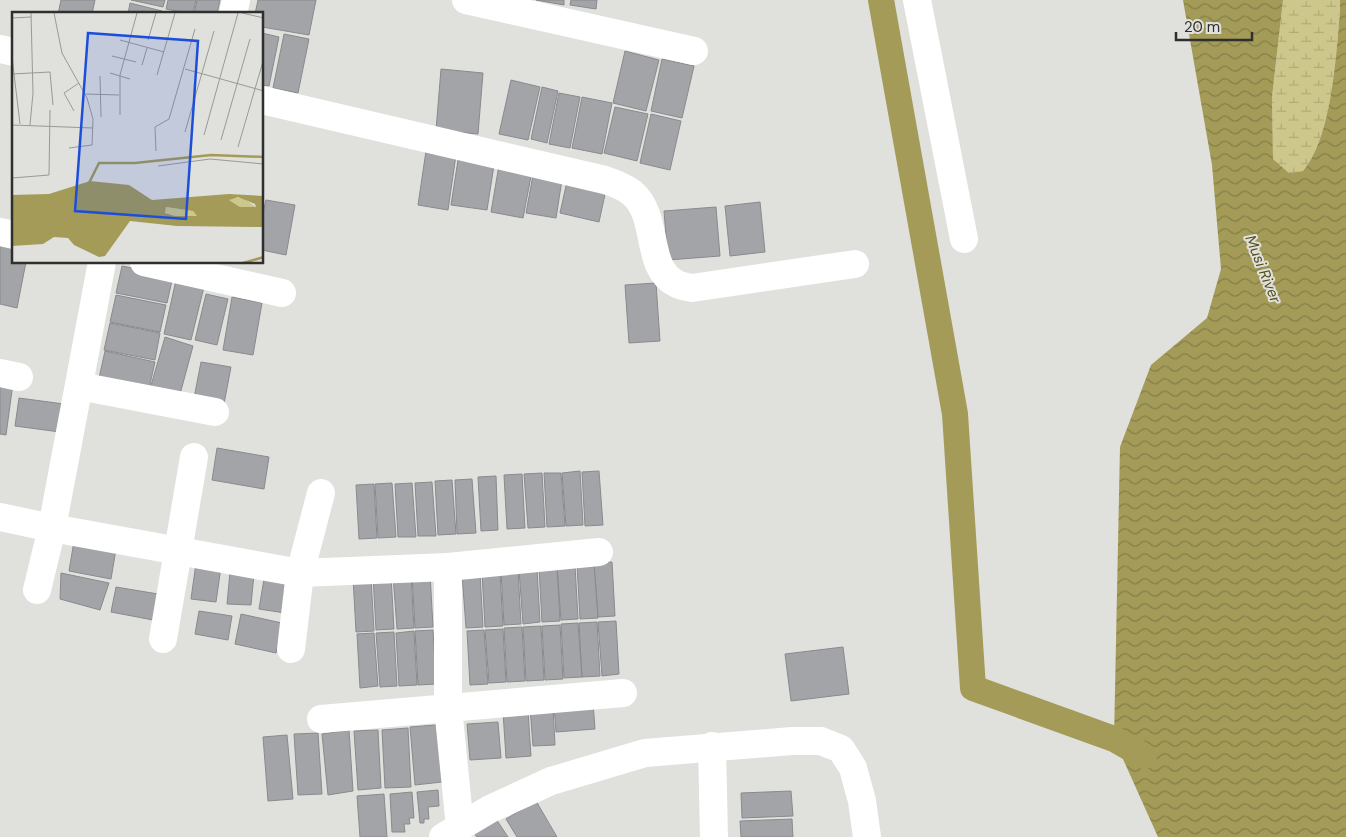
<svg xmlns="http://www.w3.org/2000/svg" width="1346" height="837" viewBox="0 0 1346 837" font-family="'DM Sans',sans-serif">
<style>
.wetland{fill:url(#wetland-marsh)}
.water{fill:url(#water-waves)}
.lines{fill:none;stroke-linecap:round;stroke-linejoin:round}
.canal{stroke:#a39b57;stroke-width:26}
.building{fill:#a2a4a7;stroke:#888a8d}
.street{stroke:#fff;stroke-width:28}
.labels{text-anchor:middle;stroke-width:4;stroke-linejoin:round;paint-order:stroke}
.water-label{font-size:15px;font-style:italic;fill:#554e1a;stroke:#e0e0dd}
.inset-river{fill:none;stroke:#a39b57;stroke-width:2.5}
.inset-road{fill:none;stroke:#999997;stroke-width:1}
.view{fill:#1d4ed8;fill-opacity:0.15;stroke:#1d4ed8;stroke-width:2.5}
.inset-edge{fill:none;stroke:#2f2f2d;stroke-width:2.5}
</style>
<defs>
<pattern id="wetland-marsh" width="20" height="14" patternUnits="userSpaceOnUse" patternTransform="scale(1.25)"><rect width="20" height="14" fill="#cec78c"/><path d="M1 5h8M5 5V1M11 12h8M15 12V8" fill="none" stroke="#b1ab79"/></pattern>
<pattern id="water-waves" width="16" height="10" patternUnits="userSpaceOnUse" patternTransform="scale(1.25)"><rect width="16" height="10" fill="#a39b57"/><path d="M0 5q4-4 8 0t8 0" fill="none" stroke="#857f48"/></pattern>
</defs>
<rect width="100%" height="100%" fill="#e0e0dd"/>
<path class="wetland" d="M1283 0H1340V11C1336 56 1332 137 1303 171L1289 173 1273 159 1272 97Z"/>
<path class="water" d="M1183 0H1283L1272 97 1273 159 1289 173 1303 171C1332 137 1336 56 1340 11V0H1346V837H1158L1114 739 1120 447 1151 365 1207 318 1221 269 1212 165Z"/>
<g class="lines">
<polyline class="canal" points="881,0 955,414 973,688 1114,739 1144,756"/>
</g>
<g class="building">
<polygon points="61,0 95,0 92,14 58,14"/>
<polygon points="131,0 165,0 163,7"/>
<polygon points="168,0 196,0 193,14 166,9"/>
<polygon points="197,0 220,0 217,14 194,14"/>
<polygon points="258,0 316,0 309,35 262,27 262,14 255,14"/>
<polygon points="536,0 564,0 564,5"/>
<polygon points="571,0 597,0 596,9 570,5"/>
<polygon points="130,3 162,11 162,14 128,14"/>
<polygon points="262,33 279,37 269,86 262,85"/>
<polygon points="284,34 309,39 298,93 273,88"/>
<polygon points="625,51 659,60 646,111 613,103"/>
<polygon points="662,59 694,66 682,118 651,111"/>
<polygon points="441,69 483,73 478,134 436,130"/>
<polygon points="511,80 540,87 528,140 499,134"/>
<polygon points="542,87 558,91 547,143 531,139"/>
<polygon points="559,93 580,97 570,148 549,144"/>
<polygon points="582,97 612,103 602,154 572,148"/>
<polygon points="615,107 648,114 637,161 604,153"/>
<polygon points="651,114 681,121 670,170 640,163"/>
<polygon points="426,151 456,155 448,210 418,205"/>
<polygon points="458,160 494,165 487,210 451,205"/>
<polygon points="499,165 532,171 523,218 491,212"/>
<polygon points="533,175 562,180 556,218 526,213"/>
<polygon points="568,177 607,185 599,222 560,213"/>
<polygon points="266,200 295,205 286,255 262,250 262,217"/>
<polygon points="760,202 765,252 730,256 725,206"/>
<polygon points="716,207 720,256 668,260 664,211"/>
<polygon points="0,243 14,246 14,262 26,262 17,308 0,304"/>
<polygon points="122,266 173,276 167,303 116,293"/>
<polygon points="176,280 204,287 191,340 164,334"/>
<polygon points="656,283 660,341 629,343 625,285"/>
<polygon points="206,294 228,299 217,345 195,340"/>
<polygon points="116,295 166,305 160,332 110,322"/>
<polygon points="232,297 262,303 253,355 223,350"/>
<polygon points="110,323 160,333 155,360 104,350"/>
<polygon points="165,337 193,346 179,398 150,389"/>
<polygon points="105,351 155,362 149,389 99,378"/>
<polygon points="201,362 231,367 224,404 194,398"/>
<polygon points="0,381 13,383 6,435 0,434"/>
<polygon points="19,398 64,404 60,432 15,426"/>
<polygon points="217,448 269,457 264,489 212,480"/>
<polygon points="580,471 583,525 566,526 562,473"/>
<polygon points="599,471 603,525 585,526 582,472"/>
<polygon points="542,473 545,527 528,528 524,474"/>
<polygon points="544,473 561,473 565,526 547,527"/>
<polygon points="522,474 525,528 507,529 504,475"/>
<polygon points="496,476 498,530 481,531 478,477"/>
<polygon points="472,479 476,533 457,534 455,480"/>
<polygon points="452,480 456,534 438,535 435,481"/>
<polygon points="432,482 436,536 418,536 415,483"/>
<polygon points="392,483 396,537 378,538 375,484"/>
<polygon points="412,483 416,537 398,537 395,484"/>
<polygon points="374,484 377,538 359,539 356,485"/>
<polygon points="74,541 116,549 111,579 69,571"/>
<polygon points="612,562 615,616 598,617 594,563"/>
<polygon points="196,563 221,567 216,602 191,599"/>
<polygon points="594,564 598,618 580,619 577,565"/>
<polygon points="575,565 578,619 561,620 557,567"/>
<polygon points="557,567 560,621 542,622 539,568"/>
<polygon points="537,569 540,622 523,624 519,570"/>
<polygon points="518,570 521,624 504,625 501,571"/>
<polygon points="230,572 254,574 251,605 227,604"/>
<polygon points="500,572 503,626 485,627 482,573"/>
<polygon points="61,573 109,583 100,610 60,599"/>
<polygon points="430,573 433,627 415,628 412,574"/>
<polygon points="480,573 483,627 466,628 462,574"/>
<polygon points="411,574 414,628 397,629 393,575"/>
<polygon points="391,575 394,629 376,630 373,576"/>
<polygon points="371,577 374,631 356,632 353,578"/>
<polygon points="264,579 290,584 285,613 259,609"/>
<polygon points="116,587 158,594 153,620 111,612"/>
<polygon points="199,611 232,616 228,640 195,634"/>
<polygon points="241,614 282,623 276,653 235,644"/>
<polygon points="616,621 619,674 602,676 598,622"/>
<polygon points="597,622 600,676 582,677 579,623"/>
<polygon points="578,623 582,677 564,678 561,624"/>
<polygon points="560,625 563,679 545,680 542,626"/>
<polygon points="541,626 544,680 526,681 523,627"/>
<polygon points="522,627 525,681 507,682 504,628"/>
<polygon points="503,629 506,682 489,683 485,630"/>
<polygon points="433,630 436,684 418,685 415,631"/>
<polygon points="484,630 488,684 470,685 467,631"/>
<polygon points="414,631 417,685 399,686 396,633"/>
<polygon points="394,632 397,686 380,687 376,633"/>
<polygon points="374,633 378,686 360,688 357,634"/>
<polygon points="843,647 849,694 791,701 785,654"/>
<polygon points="593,702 595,729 556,732 554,705"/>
<polygon points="553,707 555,745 533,746 530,708"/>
<polygon points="528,711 531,756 506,758 503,712"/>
<polygon points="498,722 501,758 470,760 467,724"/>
<polygon points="436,725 442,782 415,785 410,727"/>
<polygon points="408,728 411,787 385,788 382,730"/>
<polygon points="349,730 353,791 328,795 322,734"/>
<polygon points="378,730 381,788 358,790 354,731"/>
<polygon points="318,733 322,794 298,795 294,734"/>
<polygon points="287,735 293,799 268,801 263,737"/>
<polygon points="438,790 439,806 428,807 429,819 424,819 424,823 420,823 417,792"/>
<polygon points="791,791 793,816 742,818 741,793"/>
<polygon points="412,792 414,818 409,818 410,824 404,824 405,832 392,832 390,794"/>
<polygon points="384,794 387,837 360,837 357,796"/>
<polygon points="536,801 557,837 517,837 506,819"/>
<polygon points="496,819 508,837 477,837 474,833"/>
<polygon points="792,819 793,837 741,837 740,821"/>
</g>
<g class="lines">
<g class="street">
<polyline points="466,0 694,51"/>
<polyline points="917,0 964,239"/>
<polyline points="233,14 236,0"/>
<polyline points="0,49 14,52"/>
<path d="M262 100 605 180C614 183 625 187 632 193 660 216 644 269 677 284 681 286 687 287 692 288L855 264"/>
<polyline points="0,232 14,235"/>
<polyline points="144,262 282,293"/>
<polyline points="0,373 19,377"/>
<polyline points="79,386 215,412"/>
<polyline points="0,517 52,528 300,573 448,567 599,552"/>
<polyline points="448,567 448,708 460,827"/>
<polyline points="37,590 52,528 102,262"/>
<polyline points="163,639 194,457"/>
<polyline points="291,649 300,573 321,493"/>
<polyline points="321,719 623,693"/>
<polyline points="712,746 714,837"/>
<polyline points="443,837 490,809 551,781 645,753 792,741 821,741 841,749 853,768 862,801 867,837"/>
</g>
</g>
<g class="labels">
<g class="water-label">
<text transform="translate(1263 269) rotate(68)" y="5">Musi River</text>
</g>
</g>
<g transform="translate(12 12)">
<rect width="251" height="251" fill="#e0e0dd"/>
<path d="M220 185 231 186 244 195H228L217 188ZM154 195 181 199 185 204H163L153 201Z" fill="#cec78c"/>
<path d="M78 169 117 173 140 188 217 182 251 184V215L165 214 118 209 93 244 87 245 62 233 56 226 42 225 31 232 0 234V183L37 182ZM226 185 243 192 244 195H228L217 188ZM154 195 181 199 185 204H163L153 201Z" fill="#a39b57" fill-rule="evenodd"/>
<path class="inset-river" d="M76 173 87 151H123L199 143 252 145M231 251 252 245"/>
<path class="inset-road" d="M42 1 50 41 75 86 81 107 80 133 57 136M230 1 252 6M0 6 19 5M108 28 152 40M136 28 144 1M100 44 124 50M0 45 8 112M130 53 135 36M173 57 252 79M98 61 118 67M0 62 38 60 41 93M145 63 163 1M88 64 89 105M73 82 107 83M62 99 52 81 67 71M108 103V63L125 1M0 113 81 116M18 113 21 81 19 1M173 120 202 19M192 123 226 1M209 128 238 27M226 135 252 46M144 139 143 115 157 107 183 17M146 154 198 147 252 152M0 166 37 163 38 98"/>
<path class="view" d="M76 21 186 29 174 207 63 199Z"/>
<rect width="251" height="251" class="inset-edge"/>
</g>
<path d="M1176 32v8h76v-8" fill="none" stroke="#2f2f2d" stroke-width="2.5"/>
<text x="1184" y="32" font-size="15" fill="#2f2f2d" stroke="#e0e0dd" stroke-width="4" paint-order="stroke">20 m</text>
</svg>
